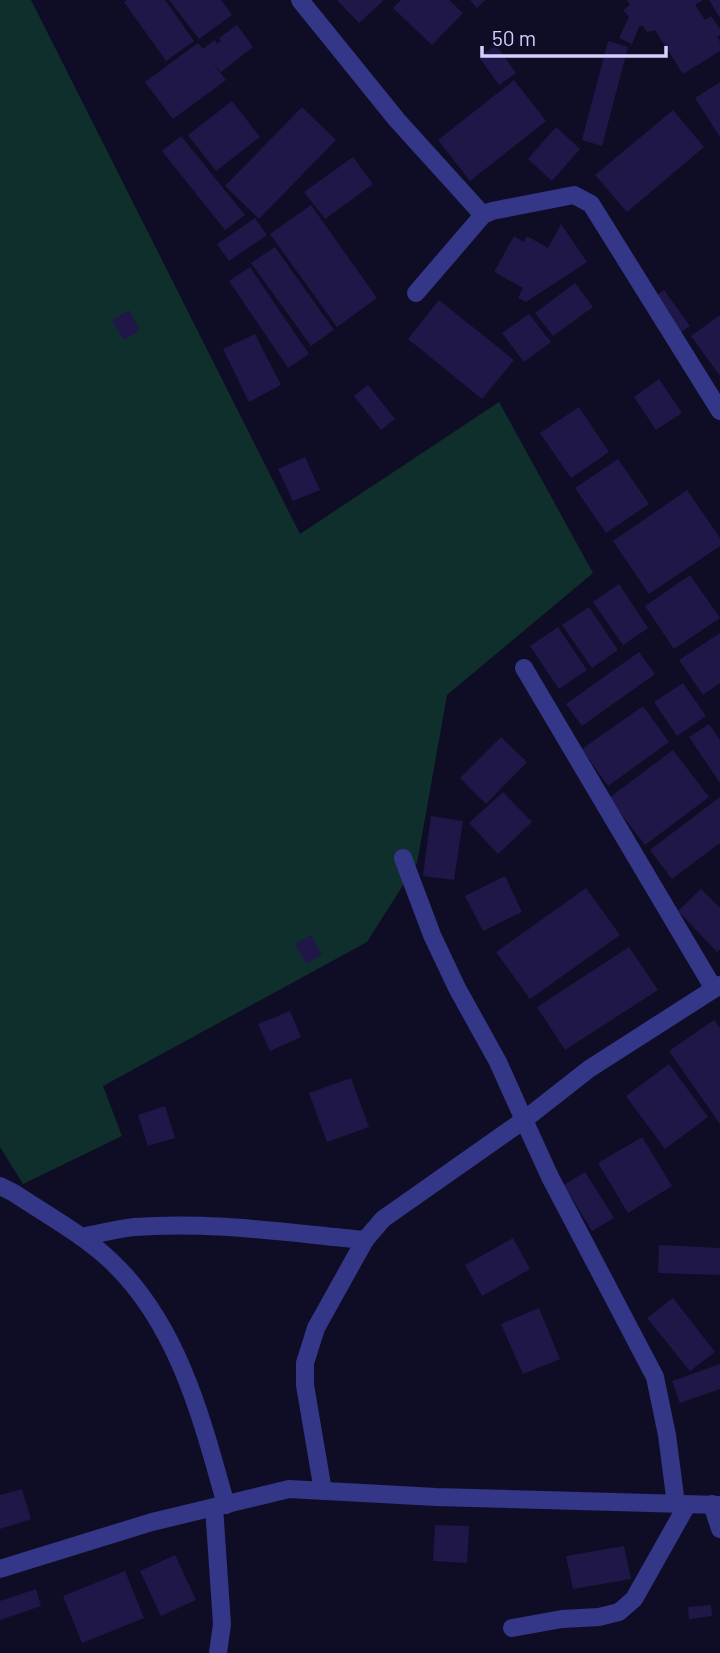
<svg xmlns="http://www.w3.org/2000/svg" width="720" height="1653" viewBox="0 0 720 1653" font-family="Barlow,sans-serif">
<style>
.green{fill:#0f2f2c}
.building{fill:#1e1747}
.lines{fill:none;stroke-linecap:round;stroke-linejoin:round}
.minor{stroke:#343687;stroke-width:18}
</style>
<rect width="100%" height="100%" fill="#0f0d25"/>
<polygon class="green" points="0,0 31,0 300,534 499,402 593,573 447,695 417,863 367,942 103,1086 122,1136 23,1184 0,1147"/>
<g class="building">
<polygon points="127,0 165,0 194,41 166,61 124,2"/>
<polygon points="169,0 221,0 232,15 199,39"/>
<polygon points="337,0 384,0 359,23"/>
<polygon points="401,0 449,0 463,13 432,45 393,8"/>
<polygon points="470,0 485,0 477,8"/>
<polygon points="627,0 703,0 695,5 705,20 711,16 720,29 720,35 717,37 720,42 720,51 683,74 655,30 647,32 642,25 639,27 632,44 619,38 629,17 623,10 630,5"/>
<polygon points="709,0 720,0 720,18"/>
<polygon points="237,25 253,47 221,72 212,62 226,80 173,119 145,82 198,43 203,49 215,40 217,44 221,41 219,38"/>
<polygon points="608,41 628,47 602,146 582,140"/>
<polygon points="496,45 516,73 499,85 479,57"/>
<polygon points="514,80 546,121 470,181 438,140"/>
<polygon points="720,82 720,137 695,98"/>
<polygon points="232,101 260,137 216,171 188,135"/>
<polygon points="302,107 336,140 259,219 225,186"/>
<polygon points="673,110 704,147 627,212 595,175"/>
<polygon points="556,127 580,149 552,181 528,159"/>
<polygon points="181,136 245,215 225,230 162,151"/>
<polygon points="353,157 373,184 325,219 304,192"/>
<polygon points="311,205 377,298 337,327 270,234"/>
<polygon points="255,218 267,235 229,261 217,244"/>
<polygon points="561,224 587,262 526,302 518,298 523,288 494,272 514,236 524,242 527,236 548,248"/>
<polygon points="275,247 334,330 311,346 251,263"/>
<polygon points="250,267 309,354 288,368 229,281"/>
<polygon points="575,283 593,307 553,336 535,313"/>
<polygon points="664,290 690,326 680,333 654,297"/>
<polygon points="439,300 514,360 482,399 408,339"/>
<polygon points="129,310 140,330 124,340 112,320"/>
<polygon points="529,314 551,342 524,362 502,333"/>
<polygon points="720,315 720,376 691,336"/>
<polygon points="255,334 281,385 249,402 223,349"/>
<polygon points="659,379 682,413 656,430 634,397"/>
<polygon points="368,385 395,419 381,430 354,396"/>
<polygon points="579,407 609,452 571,478 540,433"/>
<polygon points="305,457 320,490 293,501 278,469"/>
<polygon points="618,459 649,504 606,533 575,488"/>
<polygon points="687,490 720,538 720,546 649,594 613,541"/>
<polygon points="690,575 720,618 674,649 645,606"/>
<polygon points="619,584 648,628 623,645 593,602"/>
<polygon points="589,607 618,650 592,668 562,625"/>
<polygon points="558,627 587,670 559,689 530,646"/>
<polygon points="720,633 720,683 703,695 679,660"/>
<polygon points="639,652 655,674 582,726 566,704"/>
<polygon points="683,683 706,716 677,736 654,702"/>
<polygon points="643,706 669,742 608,786 582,749"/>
<polygon points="709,724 720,740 720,783 689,737"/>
<polygon points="501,737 527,762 486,804 460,778"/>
<polygon points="673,750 709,797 645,845 609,798"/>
<polygon points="503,792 532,822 498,854 469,823"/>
<polygon points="720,797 720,843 672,879 650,850"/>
<polygon points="431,816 463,821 454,880 423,876"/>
<polygon points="505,876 522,912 483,931 465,896"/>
<polygon points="586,888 620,935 530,999 496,952"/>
<polygon points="701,889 720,908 720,949 717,952 678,911"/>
<polygon points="311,935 322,955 306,964 295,944"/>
<polygon points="629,947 658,990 565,1050 537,1007"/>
<polygon points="290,1011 301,1037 270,1051 258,1024"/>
<polygon points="714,1020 720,1028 720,1124 669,1051"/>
<polygon points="669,1064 708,1117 665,1149 626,1096"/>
<polygon points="351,1078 369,1127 327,1142 309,1093"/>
<polygon points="165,1106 175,1138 148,1146 138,1115"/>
<polygon points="642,1137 672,1186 628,1213 598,1163"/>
<polygon points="585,1172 614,1218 592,1231 564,1185"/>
<polygon points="513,1238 530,1269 482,1296 465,1265"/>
<polygon points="659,1245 720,1248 720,1275 658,1273"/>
<polygon points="673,1298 715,1352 690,1371 647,1318"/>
<polygon points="539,1308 560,1359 523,1374 501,1324"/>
<polygon points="720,1364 720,1389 680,1403 672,1381"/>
<polygon points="22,1489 31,1519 0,1529 0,1495"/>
<polygon points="435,1525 469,1526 467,1563 433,1561"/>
<polygon points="624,1546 631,1579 573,1589 566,1556"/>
<polygon points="175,1555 196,1600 161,1616 140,1571"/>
<polygon points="125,1571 144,1618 82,1643 63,1596"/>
<polygon points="36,1589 41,1606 0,1620 0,1601"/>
<polygon points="711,1605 712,1616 689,1619 688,1607"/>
</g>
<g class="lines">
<g class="minor">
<polyline points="300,0 397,120 483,215"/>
<polyline points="416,293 483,215 492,211 574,195 591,204 720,411"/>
<polyline points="524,668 714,989"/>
<path d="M0 1186 14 1193C47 1215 82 1234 111 1261 178 1324 202 1419 226 1505"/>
<path d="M81 1237C98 1234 116 1229 134 1227 211 1221 288 1233 365 1240"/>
<polyline points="323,1491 305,1385 305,1363 316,1328 365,1240 383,1219 524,1120 498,1062 457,988 432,935 403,858"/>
<polyline points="676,1504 667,1435 655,1377 550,1177 524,1120 589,1069 720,985"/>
<polyline points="712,1504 720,1529"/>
<polyline points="214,1507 222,1624 218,1653"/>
<polyline points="0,1569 152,1522 289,1489 436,1497 720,1505"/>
<polyline points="512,1628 562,1619 599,1617 619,1612 634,1599 687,1505"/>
</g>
</g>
<path d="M482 46v10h184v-10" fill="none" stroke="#d3d0ff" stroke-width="3.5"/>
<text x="492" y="46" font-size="21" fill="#d3d0ff" stroke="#0f0d25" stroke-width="5" paint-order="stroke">50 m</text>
</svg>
